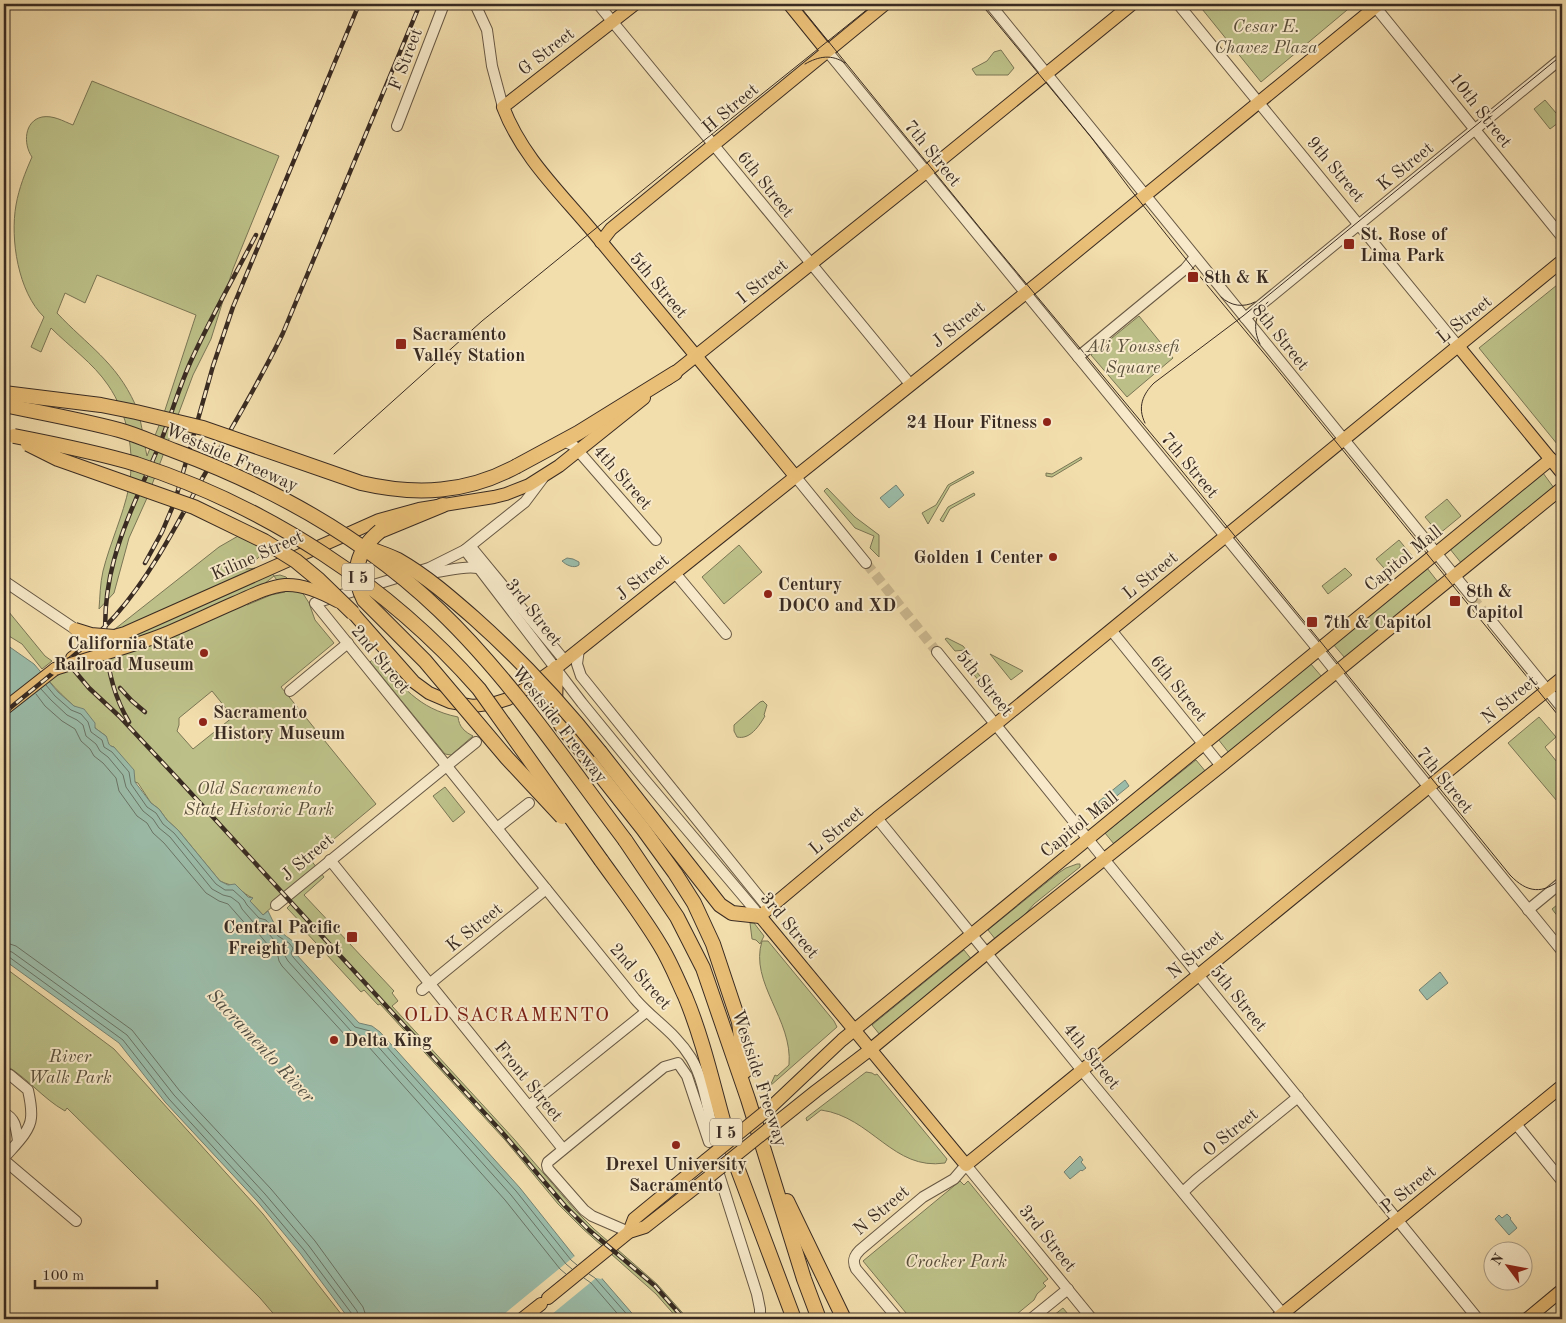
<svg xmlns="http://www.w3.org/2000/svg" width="1566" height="1323" viewBox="0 0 1566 1323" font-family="'Old Standard TT',serif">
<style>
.green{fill:#bcc088;stroke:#7a7655;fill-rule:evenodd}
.water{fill:#9bbca9;stroke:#748273}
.pier{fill:#f2ddac}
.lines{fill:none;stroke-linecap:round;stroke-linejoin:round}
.shore{stroke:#6a7466;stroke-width:1}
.minor-tunnel{stroke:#cdb990;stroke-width:10;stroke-dasharray:10 5;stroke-linecap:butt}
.minor-casing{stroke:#675844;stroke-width:12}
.major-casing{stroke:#392b22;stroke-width:14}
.highway-casing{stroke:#392b22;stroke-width:16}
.minor{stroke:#f7e9c9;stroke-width:10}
.major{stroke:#e9be76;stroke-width:12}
.highway{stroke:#e9be76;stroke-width:14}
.tram{stroke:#392b22;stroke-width:1}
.rail-casing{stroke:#392b22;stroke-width:4.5}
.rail{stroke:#f7e9c9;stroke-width:2.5;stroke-dasharray:8;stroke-linecap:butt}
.minor-bridge-casing{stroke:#675844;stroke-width:12;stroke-linecap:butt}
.major-bridge-casing{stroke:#392b22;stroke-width:14;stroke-linecap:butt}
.highway-bridge-casing{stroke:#392b22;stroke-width:16;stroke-linecap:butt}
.minor-bridge{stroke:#f7e9c9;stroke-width:10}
.major-bridge{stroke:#e9be76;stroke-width:12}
.highway-bridge{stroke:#e9be76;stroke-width:14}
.poi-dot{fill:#8f2418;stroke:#f7e9c9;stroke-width:2}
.labels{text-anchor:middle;stroke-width:4;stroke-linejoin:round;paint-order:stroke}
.shield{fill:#f7e9c9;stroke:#726454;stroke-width:1}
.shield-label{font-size:16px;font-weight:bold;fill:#392b22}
.park-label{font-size:18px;font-style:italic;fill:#5a503c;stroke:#f7e9c9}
.street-label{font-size:18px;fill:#392b22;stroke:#f7e9c9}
.poi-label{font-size:18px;font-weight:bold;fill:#392b22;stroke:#f7e9c9;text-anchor:start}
.water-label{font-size:19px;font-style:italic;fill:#524f44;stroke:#f7e9c9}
.quarter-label{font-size:20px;letter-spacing:1px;fill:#7a1f14;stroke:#f7e9c9}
</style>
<rect width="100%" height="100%" fill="#f2ddac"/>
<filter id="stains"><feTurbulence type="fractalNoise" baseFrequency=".004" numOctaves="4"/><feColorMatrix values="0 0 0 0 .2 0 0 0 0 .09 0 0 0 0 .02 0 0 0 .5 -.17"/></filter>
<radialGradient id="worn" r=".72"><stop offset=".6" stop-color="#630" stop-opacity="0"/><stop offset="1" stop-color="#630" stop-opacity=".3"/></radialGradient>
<g class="green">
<polygon points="1198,4 1352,4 1353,5 1261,82"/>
<polygon points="1001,50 1014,68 1008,75 976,75 972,69 987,61 994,52"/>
<path d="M92 81 279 156 233 269 211 339 193 375 147 498 129 538 114 593 99 609C100 597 100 584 103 571 110 543 123 516 129 487 135 452 128 414 108 385 93 363 70 347 51 328L41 352 31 347 44 317C18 292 10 239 16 205 19 188 25 173 32 157 23 144 24 121 42 117 53 115 63 121 73 125ZM97 275 196 315 165 410 147 456C143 439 142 420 135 404 116 362 87 345 57 313L65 293 85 303Z"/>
<polygon points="1545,100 1562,120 1550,129 1534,109"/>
<polygon points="1562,281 1562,450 1479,348"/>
<polygon points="1139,316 1173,358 1127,397 1091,355"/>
<polygon points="1081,457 1082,459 1052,477 1046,476 1046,473 1052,474"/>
<polygon points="973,471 974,473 950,486 928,524 922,513 936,505 948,485"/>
<polygon points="1543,473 1554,488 1462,564 1450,549"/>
<polygon points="827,488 855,517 879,535 879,557 870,548 874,536 855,528 824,491"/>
<polygon points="974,493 975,495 950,509 943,522 940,520 948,507"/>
<polygon points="1447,499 1461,516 1439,534 1425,517"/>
<path d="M252 528 269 548 246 569 268 567 274 576 280 575 286 577 304 595 309 603 315 620 334 643 281 687 376 804 310 859 324 877 304 895 394 991 392 993 398 1001 392 1006 514 1139 575 1210 594 1229 657 1284 688 1319H678L656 1294 583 1229 558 1204 505 1140 380 1004 378 1005 364 990 361 992 304 930 306 928 287 908 291 904 284 896 263 915 250 901 253 898C247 896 244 892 239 889 233 885 226 884 220 881L178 830 167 820 159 809 151 803 138 783 135 782 114 747C108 746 107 741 106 736L95 728C90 713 85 715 74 706 65 698 57 690 49 681L219 547ZM274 576 285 592 271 595 247 605 243 601ZM212 691 233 717 193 749 177 731 179 725V718Z"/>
<polygon points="1399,540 1413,557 1391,576 1376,559"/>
<polygon points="739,545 762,572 724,604 702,577"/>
<polygon points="1345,568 1352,575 1328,594 1322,586"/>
<polygon points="1427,568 1438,582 1345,658 1333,644"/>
<polygon points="4,606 45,656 52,661 42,669 22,644 4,633"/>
<polygon points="947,638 963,646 967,651 971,665 999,699 998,701 995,701 967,666 965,650 955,651 945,639"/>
<polygon points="990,654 1023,671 1011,680"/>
<path d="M376 656C401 685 418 709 458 717 459 727 465 732 473 736L451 755 445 754 370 662Z"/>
<polygon points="1310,663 1322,677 1229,753 1218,739"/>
<path d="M763 701 767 705 764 715 765 716C759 726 750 740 737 737L734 731V725L760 702Z"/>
<polygon points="1539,717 1556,737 1545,747 1557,762 1562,758 1562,807 1508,743"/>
<polygon points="1196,760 1206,772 1114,844 1105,833"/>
<polygon points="445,787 465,812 453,822 433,796"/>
<polygon points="1077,864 1080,864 1080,867 1034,904 1022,918 996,940 988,930 1057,874 1066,868"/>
<polygon points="1562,901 1562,922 1552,909"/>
<polygon points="750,923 754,923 764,936 760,944 756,940 752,939"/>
<path d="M762 941H768L834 1021 837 1027 770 1086 775 1075 777 1076 789 1065C793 1019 749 983 762 941Z"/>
<polygon points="964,950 972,960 880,1035 872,1025"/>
<path d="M4 967 114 1049 263 1214 345 1319H278L260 1298 67 1108 65 1111C42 1098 28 1078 5 1065L7 1049 4 1046Z"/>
<path d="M866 1072 872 1073 875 1075 877 1074 947 1159 945 1163C893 1171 872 1117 821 1110L807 1121 806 1118Z"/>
<polygon points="960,1181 964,1185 968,1181 1048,1279 1043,1283 1046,1286 1037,1294 1034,1300 1011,1319 911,1319 863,1261"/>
<polygon points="1063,1308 1072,1319 1049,1319"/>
</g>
<g class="water">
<polygon points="896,485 904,495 889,508 880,498"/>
<path d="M567 558 573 559 579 562V565C574 569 566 565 562 561Z"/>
<path d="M4 643 34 664 58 692 74 706 84 709 95 723V728L106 736C109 741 107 746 114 747L134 770 135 782 151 803 159 809 167 820 178 830 220 881 228 885 235 884 248 897 253 898 250 901 263 915 268 911C272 919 275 927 282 933 288 938 294 941 299 947L296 954 359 1023 372 1026 380 1032 520 1188 575 1257 598 1274 637 1319H349L300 1253 257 1201 165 1102 119 1043 4 960Z"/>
<polygon points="1125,780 1129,786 1102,808 1098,802"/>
<polygon points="1440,972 1448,983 1427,1000 1419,990"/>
<polygon points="1080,1156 1083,1160 1081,1162 1086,1168 1082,1171 1081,1170 1070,1179 1064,1172"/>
<polygon points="1507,1214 1511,1218 1510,1219 1517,1228 1509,1235 1495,1219 1499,1215 1502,1218"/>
</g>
<polygon class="pier" points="576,1255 600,1272 604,1277 601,1279 596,1278 546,1319 498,1319"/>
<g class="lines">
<g class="shore">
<polyline points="46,685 55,696 71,710 81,714 88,722 91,732 102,740 104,747 112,752 129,772 131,784 147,807 156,813 163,824 174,833 216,884 225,890 233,890 244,900 247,905 259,918 266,920 278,936 289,943 293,948 291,953 293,957 355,1027 370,1031 377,1036 516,1191 571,1260 577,1265"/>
<path d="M41 689 51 700 67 715 77 720 83 725 86 736 96 744 100 751 108 757 123 775 126 787 143 811 153 819 159 828 170 837 212 889 223 895 231 897 239 903 242 909 254 923 263 927 274 940 285 948V956L288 961 351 1031C358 1036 366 1036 373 1041L511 1195 566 1264 572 1269"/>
<path d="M36 694 45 706 62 721 75 729 81 741 90 749 94 756 103 763 116 778 119 791 137 816 147 823 153 833 164 843 206 893 219 901 228 904 249 928 258 933 268 945 277 952 279 961 282 966 346 1036C353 1042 361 1041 368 1046L505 1200 560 1269 566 1274"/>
<polyline points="4,942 16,946 132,1030 179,1090 271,1189 315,1241 363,1307 367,1319"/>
<polyline points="4,950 12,952 127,1035 174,1095 265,1194 309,1246 357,1311 359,1319"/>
<polyline points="4,956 9,957 123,1040 169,1099 260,1198 304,1250 352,1314 353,1319"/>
<polyline points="589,1274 595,1278 631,1319"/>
<polyline points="584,1278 591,1283 622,1319"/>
</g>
<g class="minor-tunnel">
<polyline points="866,563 937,652"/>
<polyline points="1472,597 1493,623"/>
</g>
<g class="minor-casing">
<g id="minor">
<polyline points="475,4 487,30 492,66 503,107"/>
<polyline points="598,4 910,384"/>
<polyline points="990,4 1472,597"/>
<polyline points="1178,4 1458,346"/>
<polyline points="1373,4 1562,237"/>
<polyline points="827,51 1312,642 1397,748 1562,951"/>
<polyline points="397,126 444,4"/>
<polyline points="1245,318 1562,58"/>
<polyline points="1078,357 1185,269 1195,257"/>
<polyline points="562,442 566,442 574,446 656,540"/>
<polyline points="795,476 866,563"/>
<path d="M543 478 525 502 465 550 429 568 315 603 635 999C654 1021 675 1032 691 1058 705 1081 708 1113 715 1139 717 1148 721 1157 723 1165"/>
<polyline points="471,547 565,661"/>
<polyline points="465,550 582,703 645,780 760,916"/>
<path d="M426 573C444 573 460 565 478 568"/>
<polyline points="675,573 726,634"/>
<polyline points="4,581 75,629"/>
<polyline points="1493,623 1562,708"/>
<polyline points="1111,630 1221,766"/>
<polyline points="579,649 577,664 581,676 769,909"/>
<polyline points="937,652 1104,859 1478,1319"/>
<polyline points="290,691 348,643"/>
<polyline points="877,818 1093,1084 1283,1314"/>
<polyline points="497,828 529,803"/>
<polyline points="330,860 563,1149"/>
<polyline points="276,905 476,742"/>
<polyline points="1528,910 1562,882"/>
<polyline points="422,990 546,889"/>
<path d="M4 1077 10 1075 28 1090C30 1099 32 1109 31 1118 30 1132 13 1147 4 1158"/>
<polyline points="529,1106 646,1012"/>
<path d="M4 1113C16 1119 16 1128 18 1141"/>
<polyline points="1516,1124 1562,1181"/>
<polyline points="4,1160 76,1221"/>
<polyline points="716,1165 757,1294 760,1309 760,1319"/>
<polyline points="1183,1192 1196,1180 1298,1097"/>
<polyline points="629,1232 592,1216 584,1210 548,1169 547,1165 548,1162 664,1067 678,1063 687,1076 709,1142"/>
<path d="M898 1319 856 1269C852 1261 854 1256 860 1250L923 1197 954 1179 966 1165 1092 1319"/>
<polyline points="1031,1319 1068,1289"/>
</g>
</g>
<g class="major-casing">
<g id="major">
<path d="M635 4 503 107C522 157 560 192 594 233 661 314 729 395 795 476"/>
<polyline points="789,4 827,51"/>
<polyline points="601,242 611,229 885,4"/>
<polyline points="1562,261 996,724 877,818 760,916 966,1165 1562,678"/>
<polyline points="1458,346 1562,473"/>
<polyline points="667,379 926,172 1132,4"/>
<polyline points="353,613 414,682 429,693 450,702 473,706 495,703 508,699 535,683 556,668 1037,284 1379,4"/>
<polyline points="114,636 125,633 379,520 419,509 494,497 506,494 529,485 559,466 644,398"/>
<polyline points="72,658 82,651 88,643"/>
<polyline points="4,709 55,669"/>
<polyline points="771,1107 842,1040 971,935 1551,459"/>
<polyline points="776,1123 816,1091 871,1049 998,944 1221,766 1562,488"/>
<polyline points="629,1232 634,1219 706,1160"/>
<polyline points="548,1298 629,1232 645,1227 710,1176"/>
<polyline points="522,1319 541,1304"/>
<polyline points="1276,1319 1562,1086"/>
<polyline points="1527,1319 1562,1290"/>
</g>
</g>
<g class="highway-casing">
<g id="highway">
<polyline points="517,466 578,433 675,373"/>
<polyline points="380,531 443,505"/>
<polyline points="556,668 555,706 561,725 643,829 675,873 694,903 713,944 739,1022 745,1071"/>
<polyline points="600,752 720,905 732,913 760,916"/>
<polyline points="625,840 677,917 703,968 748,1099 804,1279 819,1319"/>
<path d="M601 860C621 888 642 915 660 945 670 961 677 979 685 996 708 1051 718 1111 737 1167L794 1319"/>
<polyline points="787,1201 844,1319"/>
</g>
</g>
<use href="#minor" class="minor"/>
<use href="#major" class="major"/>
<use href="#highway" class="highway"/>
<g class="tram">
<path d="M798 4 980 228 1178 466 1510 875C1527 893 1543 895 1562 878"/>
<polyline points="981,4 1091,137 1130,189 1197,273 1272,363 1562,720"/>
<path d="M805 64C819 56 832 54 845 63"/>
<path d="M1221 297C1231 306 1243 308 1255 302"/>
<path d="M1260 344C1252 328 1255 313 1268 302"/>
<path d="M1145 423C1137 407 1143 394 1154 383L1243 316 1562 55"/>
<polyline points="334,454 482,321 681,159 874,4"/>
</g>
<g class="rail-casing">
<g id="rail">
<polyline points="145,563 162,532 175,501 213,366 233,307 359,4"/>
<polyline points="73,669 89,688 119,716 178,779 501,1131 565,1206 589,1230 655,1286 684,1319"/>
<polyline points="120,688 132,701 145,712"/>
<path d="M4 713C41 682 82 652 115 616 151 575 176 526 202 479 230 431 259 383 283 333L420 4"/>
<path d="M129 722C101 675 100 612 114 560 125 519 145 480 161 441 171 415 179 388 190 363 210 319 234 277 256 235"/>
</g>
</g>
<use href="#rail" class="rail"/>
<g class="minor-bridge-casing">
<path id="minor-bridge" d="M75 629C86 645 97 648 116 648"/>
</g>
<g class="major-bridge-casing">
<g id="major-bridge">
<polyline points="75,629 91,634 114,636"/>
<path d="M55 669C91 657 129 648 164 634 188 624 211 613 234 603 250 596 267 587 285 585 304 584 323 593 339 602"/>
<polyline points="706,1160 771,1107"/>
<polyline points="710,1176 776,1123"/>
</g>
</g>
<g class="highway-bridge-casing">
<g id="highway-bridge">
<path d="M4 393 101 405 136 412 203 428 361 483C417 496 467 493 517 466"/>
<path d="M4 405C42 413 81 420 119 430 138 435 156 444 175 451 272 487 364 538 439 610 510 678 566 762 625 840"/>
<path d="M14 436C55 444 96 452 136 464 268 507 388 585 479 689L601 860"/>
<polyline points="28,444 58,459 194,507 264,541 296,561 319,580 353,613"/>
<path d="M380 531C357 550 350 573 364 600L425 661 507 758 562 817"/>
<path d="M373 550C381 553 390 556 398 560 426 576 450 597 474 618 520 659 562 704 600 752"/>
</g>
</g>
<use href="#minor-bridge" class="minor-bridge"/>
<use href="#major-bridge" class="major-bridge"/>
<use href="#highway-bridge" class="highway-bridge"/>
</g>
<g class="poi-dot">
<rect x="1343" y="238" width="12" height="12" rx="2.5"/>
<rect x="1187" y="271" width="12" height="12" rx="2.5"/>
<rect x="395" y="338" width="12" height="12" rx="2.5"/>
<circle cx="1047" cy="422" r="5"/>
<circle cx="1053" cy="557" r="5"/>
<circle cx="768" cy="594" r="5"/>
<rect x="1449" y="595" width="12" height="12" rx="2.5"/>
<rect x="1306" y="616" width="12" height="12" rx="2.5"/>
<circle cx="204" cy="653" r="5"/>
<circle cx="203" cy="722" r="5"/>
<rect x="346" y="931" width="12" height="12" rx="2.5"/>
<circle cx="334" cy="1040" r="5"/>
<circle cx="676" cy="1145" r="5"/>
</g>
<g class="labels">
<g class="shield">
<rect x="342" y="563.5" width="32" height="27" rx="4"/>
<rect x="710" y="1118.5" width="32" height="27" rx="4"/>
</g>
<g class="shield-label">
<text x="358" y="583">I 5</text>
<text x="726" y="1138">I 5</text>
</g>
<g class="park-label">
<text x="1266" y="32">Cesar E.<tspan x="1266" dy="21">Chavez Plaza</tspan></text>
<text x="1133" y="352">Ali Youssefi<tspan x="1133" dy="21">Square</tspan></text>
<text x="259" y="794">Old Sacramento<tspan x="259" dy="21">State Historic Park</tspan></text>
<text x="70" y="1062">River<tspan x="70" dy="21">Walk Park</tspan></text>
<text x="956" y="1267">Crocker Park</text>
</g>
<g class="street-label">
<text transform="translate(546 51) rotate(-38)" y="6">G Street</text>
<text transform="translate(405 59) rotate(-69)" y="6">F Street</text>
<text transform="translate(730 108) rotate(-40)" y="6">H Street</text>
<text transform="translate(1481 110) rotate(52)" y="6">10th Street</text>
<text transform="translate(933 153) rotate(51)" y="6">7th Street</text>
<text transform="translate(1405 166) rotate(-39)" y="6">K Street</text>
<text transform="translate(1336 169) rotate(50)" y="6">9th Street</text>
<text transform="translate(766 184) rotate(51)" y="6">6th Street</text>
<text transform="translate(762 281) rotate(-39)" y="6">I Street</text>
<text transform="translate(659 285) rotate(50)" y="6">5th Street</text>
<text transform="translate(1464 319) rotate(-39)" y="6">L Street</text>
<text transform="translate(958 324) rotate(-39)" y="6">J Street</text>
<text transform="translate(1281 337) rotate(51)" y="6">8th Street</text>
<text transform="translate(232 457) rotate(24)" y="6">Westside Freeway</text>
<text transform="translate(1190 465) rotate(50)" y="6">7th Street</text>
<text transform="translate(623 477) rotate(49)" y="6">4th Street</text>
<text transform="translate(257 555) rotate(-24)" y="6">Kiline Street</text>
<text transform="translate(1403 558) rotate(-39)" y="6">Capitol Mall</text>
<text transform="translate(1150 575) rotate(-39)" y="6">L Street</text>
<text transform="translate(642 577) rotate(-39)" y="6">J Street</text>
<text transform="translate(534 612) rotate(52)" y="6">3rd Street</text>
<text transform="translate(381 659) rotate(51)" y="6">2nd Street</text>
<text transform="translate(985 683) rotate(51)" y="6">5th Street</text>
<text transform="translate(1179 688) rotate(51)" y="6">6th Street</text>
<text transform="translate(1509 699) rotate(-39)" y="6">N Street</text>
<text transform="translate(560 724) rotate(52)" y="6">Westside Freeway</text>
<text transform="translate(1445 780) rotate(51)" y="6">7th Street</text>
<text transform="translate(1079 824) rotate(-39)" y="6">Capitol Mall</text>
<text transform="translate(836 830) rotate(-40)" y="6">L Street</text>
<text transform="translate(307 857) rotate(-40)" y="6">J Street</text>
<text transform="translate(790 925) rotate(50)" y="6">3rd Street</text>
<text transform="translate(474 927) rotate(-39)" y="6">K Street</text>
<text transform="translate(1195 954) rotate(-39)" y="6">N Street</text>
<text transform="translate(641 976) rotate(48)" y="6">2nd Street</text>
<text transform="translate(1239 998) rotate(51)" y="6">5th Street</text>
<text transform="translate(1092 1056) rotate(51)" y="6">4th Street</text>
<text transform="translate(760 1078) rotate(72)" y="6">Westside Freeway</text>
<text transform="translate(529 1081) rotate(51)" y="6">Front Street</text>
<text transform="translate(1230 1132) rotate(-39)" y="6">O Street</text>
<text transform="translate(1408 1189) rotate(-39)" y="6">P Street</text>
<text transform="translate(881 1210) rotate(-40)" y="6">N Street</text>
<text transform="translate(1048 1238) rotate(51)" y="6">3rd Street</text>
</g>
<g class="poi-label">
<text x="1360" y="240">St. Rose of<tspan x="1360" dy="21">Lima Park</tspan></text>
<text x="1204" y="283">8th &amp; K</text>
<text x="412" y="340">Sacramento<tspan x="412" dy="21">Valley Station</tspan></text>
<text x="1037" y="428" text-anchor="end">24 Hour Fitness</text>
<text x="1043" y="563" text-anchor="end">Golden 1 Center</text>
<text x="778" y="590">Century<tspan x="778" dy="21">DOCO and XD</tspan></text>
<text x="1466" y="597">8th &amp;<tspan x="1466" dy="21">Capitol</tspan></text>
<text x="1323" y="628">7th &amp; Capitol</text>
<text x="194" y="649" text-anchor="end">California State<tspan x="194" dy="21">Railroad Museum</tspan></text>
<text x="213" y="718">Sacramento<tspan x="213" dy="21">History Museum</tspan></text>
<text x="341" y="933" text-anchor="end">Central Pacific<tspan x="341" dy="21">Freight Depot</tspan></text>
<text x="344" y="1046">Delta King</text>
<text x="676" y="1170" text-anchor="middle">Drexel University<tspan x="676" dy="21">Sacramento</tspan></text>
</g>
<g class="water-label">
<text transform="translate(262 1045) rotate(47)" y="7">Sacramento River</text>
</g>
<g class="quarter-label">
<text x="507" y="1021">OLD SACRAMENTO</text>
</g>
</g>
<rect width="1566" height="1323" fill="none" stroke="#f2ddac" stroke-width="20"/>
<rect x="5" y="5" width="1556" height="1313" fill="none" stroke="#392b22" stroke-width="2.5"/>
<rect x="10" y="10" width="1546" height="1303" fill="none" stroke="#392b22"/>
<g transform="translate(1508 1266) rotate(302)"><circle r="24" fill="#f7e9c9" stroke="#ab9d86"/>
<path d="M0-4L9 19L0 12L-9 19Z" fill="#8f2418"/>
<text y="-8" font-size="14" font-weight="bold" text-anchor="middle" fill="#392b22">N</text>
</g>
<path d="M35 1280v8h122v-8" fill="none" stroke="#392b22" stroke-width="2.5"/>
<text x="42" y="1280" font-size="15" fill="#392b22" stroke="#f7e9c9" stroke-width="4" paint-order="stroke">100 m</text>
<rect width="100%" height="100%" filter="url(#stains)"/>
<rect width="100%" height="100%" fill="url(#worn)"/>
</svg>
